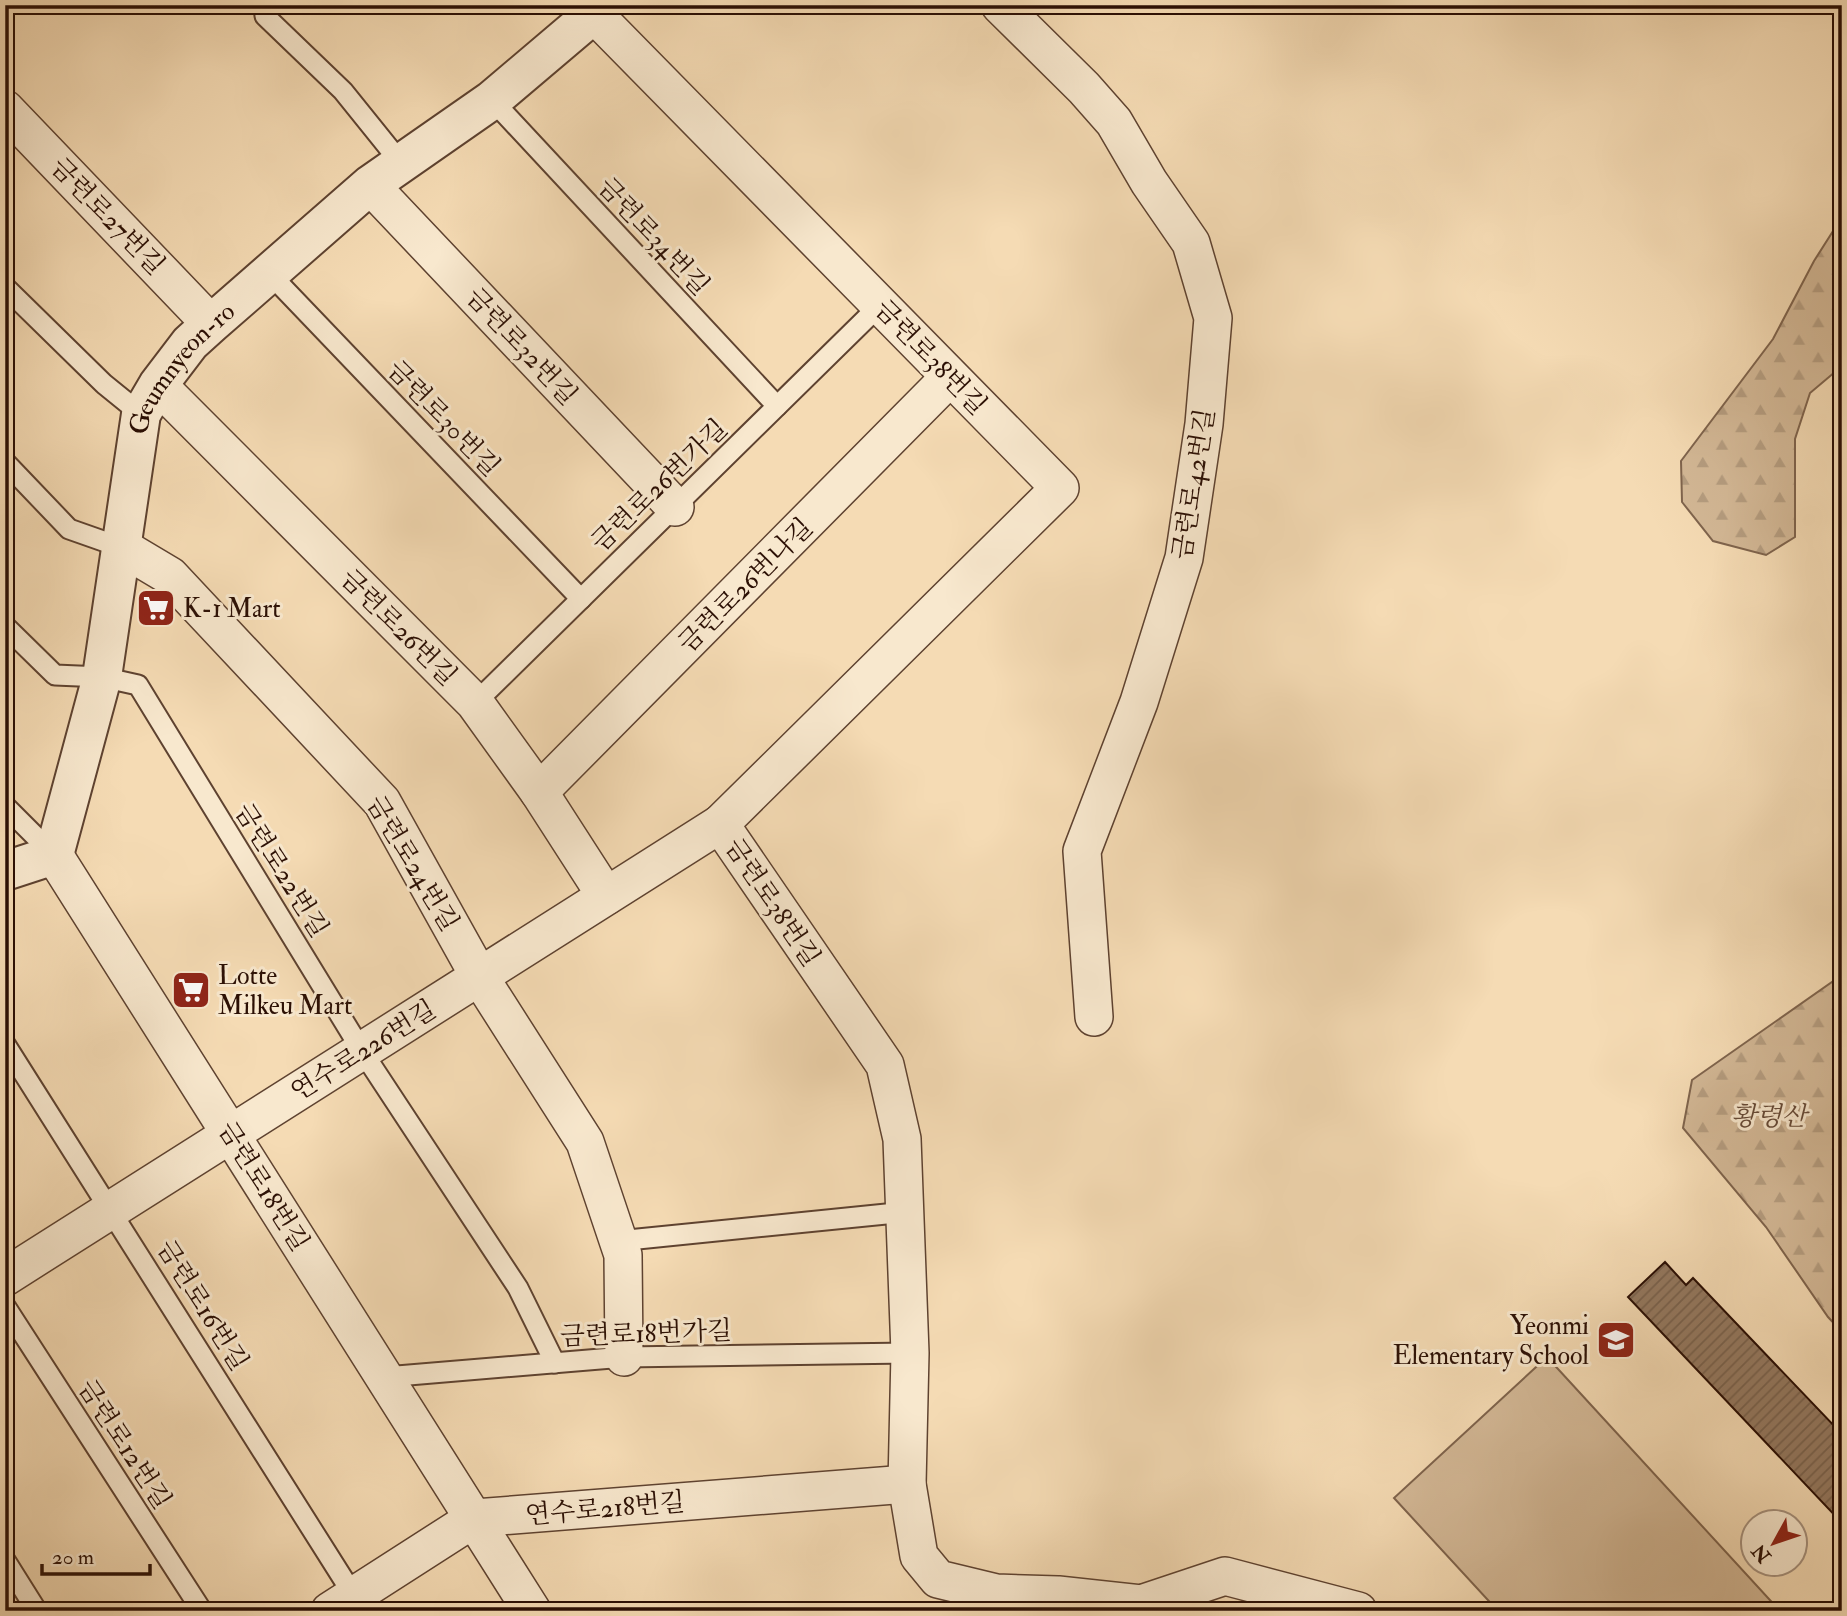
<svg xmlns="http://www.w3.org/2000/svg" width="1847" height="1616" viewBox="0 0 1847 1616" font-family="'IM FELL Double Pica','Noto Serif KR',serif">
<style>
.green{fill:#d3b896;stroke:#7f644d;stroke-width:2}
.forest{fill:url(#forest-firs);stroke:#7f644d;stroke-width:2}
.building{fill:url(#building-hatch);stroke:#2b0f04;stroke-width:2}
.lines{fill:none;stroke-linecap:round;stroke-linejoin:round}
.service-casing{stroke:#5e4230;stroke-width:23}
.minor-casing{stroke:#5e4230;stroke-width:40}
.tertiary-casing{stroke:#5e4230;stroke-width:42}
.service{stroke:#f8e8ce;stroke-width:19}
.minor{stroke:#f8e8ce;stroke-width:37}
.tertiary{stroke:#f8e8ce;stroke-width:38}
.labels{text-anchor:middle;stroke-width:6;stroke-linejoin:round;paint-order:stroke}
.street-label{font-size:26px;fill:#2b0f04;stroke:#f8e8ce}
.poi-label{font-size:26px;fill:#2b0f04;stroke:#f8e8ce;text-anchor:start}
.park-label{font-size:26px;font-style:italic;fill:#664a37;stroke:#f8e8ce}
</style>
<defs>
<pattern id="forest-firs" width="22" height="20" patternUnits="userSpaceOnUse" patternTransform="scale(1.75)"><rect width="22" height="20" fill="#d3b896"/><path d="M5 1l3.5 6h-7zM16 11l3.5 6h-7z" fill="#b59d80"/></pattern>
<pattern id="building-hatch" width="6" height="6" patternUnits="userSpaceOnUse" patternTransform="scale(1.75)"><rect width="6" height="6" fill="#947960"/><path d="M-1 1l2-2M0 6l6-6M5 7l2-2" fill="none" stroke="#79624d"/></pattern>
</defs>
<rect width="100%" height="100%" fill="#f5dbb4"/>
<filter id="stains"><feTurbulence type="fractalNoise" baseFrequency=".00286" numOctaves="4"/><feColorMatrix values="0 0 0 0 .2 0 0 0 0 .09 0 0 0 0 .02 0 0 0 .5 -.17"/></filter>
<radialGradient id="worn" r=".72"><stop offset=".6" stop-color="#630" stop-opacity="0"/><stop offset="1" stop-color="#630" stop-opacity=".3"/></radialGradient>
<polygon class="green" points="1547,1357 1780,1611 1498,1611 1394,1498"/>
<g class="forest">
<polygon points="1842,217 1842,366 1810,393 1795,439 1795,537 1766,555 1713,541 1682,502 1681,461 1773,339 1814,261"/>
<polygon points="1842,975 1842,1332 1828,1317 1766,1227 1683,1128 1692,1080"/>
</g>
<polygon class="building" points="1665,1262 1686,1285 1693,1278 1838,1430 1842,1427 1842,1523 1628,1297"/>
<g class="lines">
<g class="service-casing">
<g id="service">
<polyline points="264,5 265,16 343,91 401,163"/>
<polyline points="492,100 777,406"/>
<polyline points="269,273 581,599"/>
<polyline points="5,287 104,384 141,414"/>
<polyline points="5,462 69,529 123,548"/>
<polyline points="5,626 55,675 102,677 138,685 362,1051 518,1288 555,1363"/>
<polyline points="475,703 880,305"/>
<polyline points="5,806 54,855"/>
<polyline points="5,1044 354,1596"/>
<polyline points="618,1241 906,1212"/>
<polyline points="5,1306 202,1611"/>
<polyline points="385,1377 624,1357 910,1353"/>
<polyline points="5,1560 37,1611"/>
</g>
</g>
<g class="minor-casing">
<g id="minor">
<polyline points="1000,5 1084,88 1114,122 1149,182 1191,243 1213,318 1204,424 1184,558 1139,702 1082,851 1094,1017"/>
<polyline points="594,14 1060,488 720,824 885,1065 902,1139 910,1353 907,1484 919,1556 938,1579 996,1593 1058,1595 1141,1604 1225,1576 1358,1611"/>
<polyline points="5,109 211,324"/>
<polyline points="370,185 675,507"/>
<polyline points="158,385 475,703 539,792 606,896"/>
<polyline points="123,548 170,576 382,802 479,976 585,1142 623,1255 624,1357"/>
<polyline points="539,792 950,377"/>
<polyline points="54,855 532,1611"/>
<polyline points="5,1277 720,824"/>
<polyline points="330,1611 475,1518 907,1484"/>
</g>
</g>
<g class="tertiary-casing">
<g id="tertiary">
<path id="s1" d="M5 871 54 855 102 677 141 414 158 385 190 343 211 324 370 185 492 100 604 5"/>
</g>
</g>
<use href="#service" class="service"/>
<use href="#minor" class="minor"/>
<use href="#tertiary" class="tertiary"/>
</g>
<defs>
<g id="supermarket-square" transform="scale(2.0125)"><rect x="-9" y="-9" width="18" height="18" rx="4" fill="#8f2418" stroke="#f8e8ce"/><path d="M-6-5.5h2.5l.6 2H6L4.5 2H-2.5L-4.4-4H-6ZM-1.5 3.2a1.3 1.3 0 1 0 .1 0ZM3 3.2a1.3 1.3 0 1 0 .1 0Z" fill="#fff"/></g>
<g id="school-square" transform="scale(2.0125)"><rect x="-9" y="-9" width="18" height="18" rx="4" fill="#8f2418" stroke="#f8e8ce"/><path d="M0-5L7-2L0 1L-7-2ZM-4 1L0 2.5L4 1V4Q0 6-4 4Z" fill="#fff"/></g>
</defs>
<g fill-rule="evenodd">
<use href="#supermarket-square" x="156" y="608"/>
<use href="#supermarket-square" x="191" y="990"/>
<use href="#school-square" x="1616" y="1340"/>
</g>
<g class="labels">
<g class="street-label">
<text transform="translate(108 216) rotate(46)" y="9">금련로27번길</text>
<text transform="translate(654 236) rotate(47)" y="9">금련로34번길</text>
<text transform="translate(522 346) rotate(47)" y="9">금련로32번길</text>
<text transform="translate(931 357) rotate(46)" y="9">금련로38번길</text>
<text dy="9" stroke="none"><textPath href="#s1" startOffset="562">Geumnyeon-ro</textPath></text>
<text transform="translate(444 418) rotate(46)" y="9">금련로30번길</text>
<text transform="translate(1193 484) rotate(-81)" y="9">금련로42번길</text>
<text transform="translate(659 485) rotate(-44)" y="9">금련로26번가길</text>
<text transform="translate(745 585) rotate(-45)" y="9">금련로26번나길</text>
<text transform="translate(399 627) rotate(45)" y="9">금련로26번길</text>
<text transform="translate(413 863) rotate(59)" y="9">금련로24번길</text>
<text transform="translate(282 870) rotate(58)" y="9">금련로22번길</text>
<text transform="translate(773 902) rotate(56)" y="9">금련로38번길</text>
<text transform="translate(363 1050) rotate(-32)" y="9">연수로226번길</text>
<text transform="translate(264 1186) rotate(58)" y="9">금련로18번길</text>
<text transform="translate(203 1305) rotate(58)" y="9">금련로16번길</text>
<text transform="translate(646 1333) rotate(-2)" y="9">금련로18번가길</text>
<text transform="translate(125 1444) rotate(57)" y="9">금련로12번길</text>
<text transform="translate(605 1508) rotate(-5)" y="9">연수로218번길</text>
</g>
<g class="poi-label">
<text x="183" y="617">K-1 Mart</text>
<text x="218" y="984">Lotte<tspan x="218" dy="30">Milkeu Mart</tspan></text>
<text x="1589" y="1334" text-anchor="end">Yeonmi<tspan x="1589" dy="30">Elementary School</tspan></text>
</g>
<g class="park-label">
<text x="1769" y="1125">황령산</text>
</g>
</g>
<rect width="1847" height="1616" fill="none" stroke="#f5dbb4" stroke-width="28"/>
<rect x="7" y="7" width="1833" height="1602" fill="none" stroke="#2b0f04" stroke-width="3.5"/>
<rect x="14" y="14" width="1819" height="1588" fill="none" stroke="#2b0f04" stroke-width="2"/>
<g transform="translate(1774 1543) rotate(230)"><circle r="33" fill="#f8e8ce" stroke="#a6917d" stroke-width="2"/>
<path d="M0-5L12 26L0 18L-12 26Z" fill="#8f2418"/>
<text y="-10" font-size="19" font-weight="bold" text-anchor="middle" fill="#2b0f04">N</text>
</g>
<path d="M42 1564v10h108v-10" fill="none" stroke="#2b0f04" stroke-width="3.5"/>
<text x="52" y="1564" font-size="21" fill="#2b0f04" stroke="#f8e8ce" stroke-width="5" paint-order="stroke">20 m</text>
<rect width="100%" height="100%" filter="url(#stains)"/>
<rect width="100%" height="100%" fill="url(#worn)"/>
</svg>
